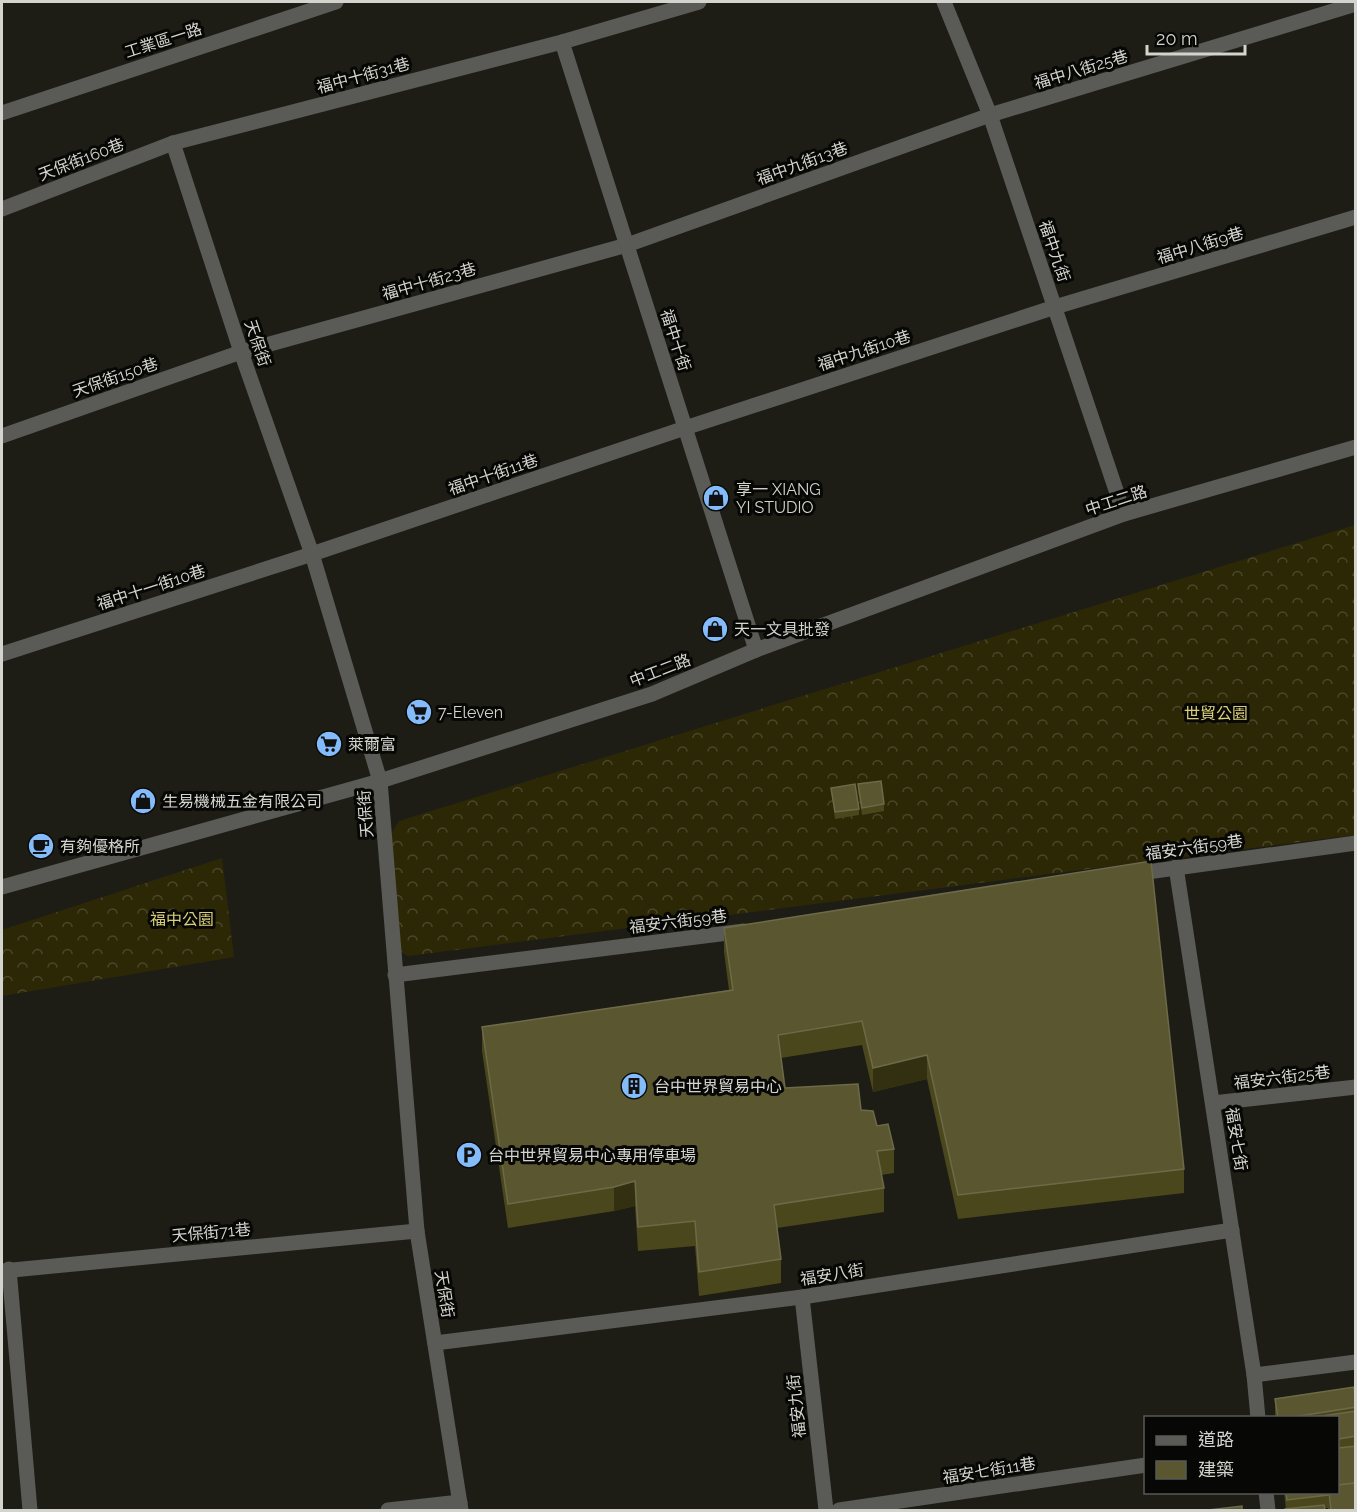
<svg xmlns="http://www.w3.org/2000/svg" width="1357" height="1512" viewBox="0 0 1357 1512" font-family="Raleway,'Noto Sans TC',sans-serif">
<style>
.forest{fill:url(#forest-crowns)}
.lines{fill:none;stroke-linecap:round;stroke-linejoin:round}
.service{stroke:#5a5a56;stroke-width:15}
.minor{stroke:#5a5a56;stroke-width:15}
.tertiary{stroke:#5a5a56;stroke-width:15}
.wall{fill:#4b471c}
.shaded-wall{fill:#333011}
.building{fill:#5a5630;stroke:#6d6a49;stroke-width:1.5}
.labels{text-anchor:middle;stroke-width:6;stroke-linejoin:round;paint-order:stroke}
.street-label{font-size:16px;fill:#d4d4cf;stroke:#070705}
.poi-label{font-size:16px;fill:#d4d4cf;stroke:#070705;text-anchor:start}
.park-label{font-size:16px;fill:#d8ce78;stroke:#070705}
</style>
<defs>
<pattern id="forest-crowns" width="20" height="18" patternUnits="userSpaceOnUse" patternTransform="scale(1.5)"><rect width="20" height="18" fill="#2c2806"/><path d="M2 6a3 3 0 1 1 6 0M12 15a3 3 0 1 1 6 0" fill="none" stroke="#4a4629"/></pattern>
</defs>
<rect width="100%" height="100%" fill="#1d1d15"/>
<g class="forest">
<polygon points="1355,525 1355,835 408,956 392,946 384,845 399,821"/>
<polygon points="222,858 234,957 2,996 2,930"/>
</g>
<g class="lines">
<g class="service">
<polyline points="2,209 173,143 562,42 699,2"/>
<polyline points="2,436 241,352 627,245 990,115 1356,4"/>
<polyline points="2,654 312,554 685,428 1055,307 1356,217"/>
<polyline points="1133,874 1356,843"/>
<polyline points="395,975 744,931"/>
<polyline points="1213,1103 1356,1087"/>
<polyline points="2,1271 417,1231"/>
<polyline points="1254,1375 1356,1362"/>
<polyline points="388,1510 460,1502"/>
<polyline points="839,1510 1146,1465"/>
</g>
<g class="minor">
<polyline points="944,2 990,115 1124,514"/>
<polyline points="562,42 756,650"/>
<polyline points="173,143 241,352 312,554 380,781 417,1231 461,1510"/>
<polyline points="1176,867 1254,1375 1258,1418"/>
<polyline points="2,887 380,781 652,694 756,650 1124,514 1356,447"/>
<polyline points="9,1269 30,1510"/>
<polyline points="802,1297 826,1510"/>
<polyline points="435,1343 802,1297 1232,1230"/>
<polyline points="1266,1492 1268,1510"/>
</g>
<polyline class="tertiary" points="2,113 336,2"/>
</g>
<g class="wall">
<polygon points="858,784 884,804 884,811 862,815 858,791"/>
<polygon points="831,788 859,809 859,815 835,819"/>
<polygon points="724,928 1184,1169 1184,1193 958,1219 927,1079 873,1092 862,1045 781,1058 785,1088 861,1110 877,1126 894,1149 894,1173 881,1175 884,1188 884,1212 777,1228 781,1259 781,1283 699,1296 695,1246 638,1251 635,1206 614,1211 508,1228 482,1051 482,1027 729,990 724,952"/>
<polygon points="1275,1399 1356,1400 1356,1510 1328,1510 1328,1508 1286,1509 1284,1492 1338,1492 1338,1418 1275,1418"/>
</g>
<g class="shaded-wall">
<polygon points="927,1055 927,1079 873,1092 873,1068"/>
<polygon points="635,1181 635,1206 614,1211 614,1187"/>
</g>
<g class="building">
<polygon points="881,781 884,804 862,808 858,784"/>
<polygon points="855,784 859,809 835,812 831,788"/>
<polygon points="1151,861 1184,1169 958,1195 927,1055 873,1068 862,1021 778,1035 785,1088 858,1084 861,1110 873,1111 877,1126 888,1124 894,1149 877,1151 884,1188 774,1205 781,1259 699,1272 695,1221 638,1227 635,1181 614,1187 508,1204 482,1027 733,990 724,928"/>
<polygon points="1354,1387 1356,1407 1287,1418 1278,1418 1275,1399"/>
<polygon points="1356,1411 1356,1436 1338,1439 1338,1418 1308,1418"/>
<polygon points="1356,1446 1356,1483 1338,1485 1338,1448"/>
<polygon points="1356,1483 1356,1510 1331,1510 1329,1492 1338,1492 1338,1485"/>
<polygon points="1286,1492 1328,1492 1328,1495 1287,1500"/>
<polygon points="1324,1505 1325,1510 1285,1510 1285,1509"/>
<polygon points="1242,1506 1242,1510 1208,1510"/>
</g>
<defs>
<g id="shop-disc" transform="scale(1.35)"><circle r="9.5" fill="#84bcfb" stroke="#070705"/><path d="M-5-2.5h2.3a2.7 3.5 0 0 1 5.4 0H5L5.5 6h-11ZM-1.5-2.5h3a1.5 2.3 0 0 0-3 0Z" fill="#111"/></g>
<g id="supermarket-disc" transform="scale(1.35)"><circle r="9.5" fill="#84bcfb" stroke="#070705"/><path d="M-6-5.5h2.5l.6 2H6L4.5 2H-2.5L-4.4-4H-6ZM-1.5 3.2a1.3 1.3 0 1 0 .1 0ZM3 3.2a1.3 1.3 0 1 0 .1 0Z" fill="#111"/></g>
<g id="cafe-disc" transform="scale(1.35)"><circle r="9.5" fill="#84bcfb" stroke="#070705"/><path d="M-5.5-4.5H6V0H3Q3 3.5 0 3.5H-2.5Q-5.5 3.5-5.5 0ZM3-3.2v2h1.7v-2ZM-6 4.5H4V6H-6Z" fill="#111"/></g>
<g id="building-disc" transform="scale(1.35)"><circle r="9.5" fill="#84bcfb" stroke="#070705"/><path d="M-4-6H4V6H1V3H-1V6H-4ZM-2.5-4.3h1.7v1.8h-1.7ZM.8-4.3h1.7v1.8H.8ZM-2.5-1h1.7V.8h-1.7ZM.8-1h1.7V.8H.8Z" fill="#111"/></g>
<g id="parking-disc" transform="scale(1.35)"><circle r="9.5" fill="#84bcfb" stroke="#070705"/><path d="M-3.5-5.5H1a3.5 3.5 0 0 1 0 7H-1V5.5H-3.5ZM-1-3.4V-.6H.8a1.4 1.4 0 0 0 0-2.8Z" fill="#111"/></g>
</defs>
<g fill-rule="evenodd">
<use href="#shop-disc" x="716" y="498"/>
<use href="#shop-disc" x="715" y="629"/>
<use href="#supermarket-disc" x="419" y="712"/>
<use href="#supermarket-disc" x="329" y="744"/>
<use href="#shop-disc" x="143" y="801"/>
<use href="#cafe-disc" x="41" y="846"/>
<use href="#building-disc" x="634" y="1086"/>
<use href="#parking-disc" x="469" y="1155"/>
</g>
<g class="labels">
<g class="street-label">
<text transform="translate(163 40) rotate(-18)" y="6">工業區一路</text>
<text transform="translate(1081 69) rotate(-17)" y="6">福中八街25巷</text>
<text transform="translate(363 75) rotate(-15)" y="6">福中十街31巷</text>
<text transform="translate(81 159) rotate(-21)" y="6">天保街160巷</text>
<text transform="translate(802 163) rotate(-20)" y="6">福中九街13巷</text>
<text transform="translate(1200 245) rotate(-17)" y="6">福中八街9巷</text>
<text transform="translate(1055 251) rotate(71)" y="6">福中九街</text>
<text transform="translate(429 281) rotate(-16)" y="6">福中十街23巷</text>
<text transform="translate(676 340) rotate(72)" y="6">福中十街</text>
<text transform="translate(258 343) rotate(71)" y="6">天保街</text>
<text transform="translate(864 350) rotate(-18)" y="6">福中九街10巷</text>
<text transform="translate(115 377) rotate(-19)" y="6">天保街150巷</text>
<text transform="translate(493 474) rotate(-19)" y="6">福中十街11巷</text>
<text transform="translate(1116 500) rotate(-18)" y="6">中工二路</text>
<text transform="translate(151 587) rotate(-18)" y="6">福中十一街10巷</text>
<text transform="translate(660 670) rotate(-21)" y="6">中工二路</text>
<text transform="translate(365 814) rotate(-94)" y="6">天保街</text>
<text transform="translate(1194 847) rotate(-8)" y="6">福安六街59巷</text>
<text transform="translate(678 921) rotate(-7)" y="6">福安六街59巷</text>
<text transform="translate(1282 1077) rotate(-7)" y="6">福安六街25巷</text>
<text transform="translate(1237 1139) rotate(81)" y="6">福安七街</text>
<text transform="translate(211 1232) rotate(-5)" y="6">天保街71巷</text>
<text transform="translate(832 1274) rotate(-9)" y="6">福安八街</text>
<text transform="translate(445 1294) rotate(81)" y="6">天保街</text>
<text transform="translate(796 1406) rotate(-96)" y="6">福安九街</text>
<text transform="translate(989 1470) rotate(-9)" y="6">福安七街11巷</text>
</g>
<g class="poi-label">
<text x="736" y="495">享一 XIANG<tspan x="736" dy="18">YI STUDIO</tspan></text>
<text x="734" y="635">天一文具批發</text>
<text x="438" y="718">7-Eleven</text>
<text x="348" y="750">萊爾富</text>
<text x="162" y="807">生易機械五金有限公司</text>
<text x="60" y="852">有夠優格所</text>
<text x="654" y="1092">台中世界貿易中心</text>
<text x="488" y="1161">台中世界貿易中心專用停車場</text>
</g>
<g class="park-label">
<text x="1216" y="719">世貿公園</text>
<text x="182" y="925">福中公園</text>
</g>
</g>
<rect width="1357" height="1512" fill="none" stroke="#d4d4cf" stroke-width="6"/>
<rect x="1144" y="1416" width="195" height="78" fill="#070705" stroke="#595956" stroke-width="1.5"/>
<rect x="1156" y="1436" width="30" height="9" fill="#5a5a56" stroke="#595956" stroke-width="1.5"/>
<text x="1198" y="1446" font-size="18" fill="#d4d4cf">道路</text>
<rect x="1156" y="1461" width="30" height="18" fill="#5a5630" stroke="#595956" stroke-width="1.5"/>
<text x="1198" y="1476" font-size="18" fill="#d4d4cf">建築</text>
<path d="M1147 45v9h98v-9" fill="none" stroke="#d4d4cf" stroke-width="3"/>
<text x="1156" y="45" font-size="18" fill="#d4d4cf" stroke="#070705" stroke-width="4.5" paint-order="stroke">20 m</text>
</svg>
